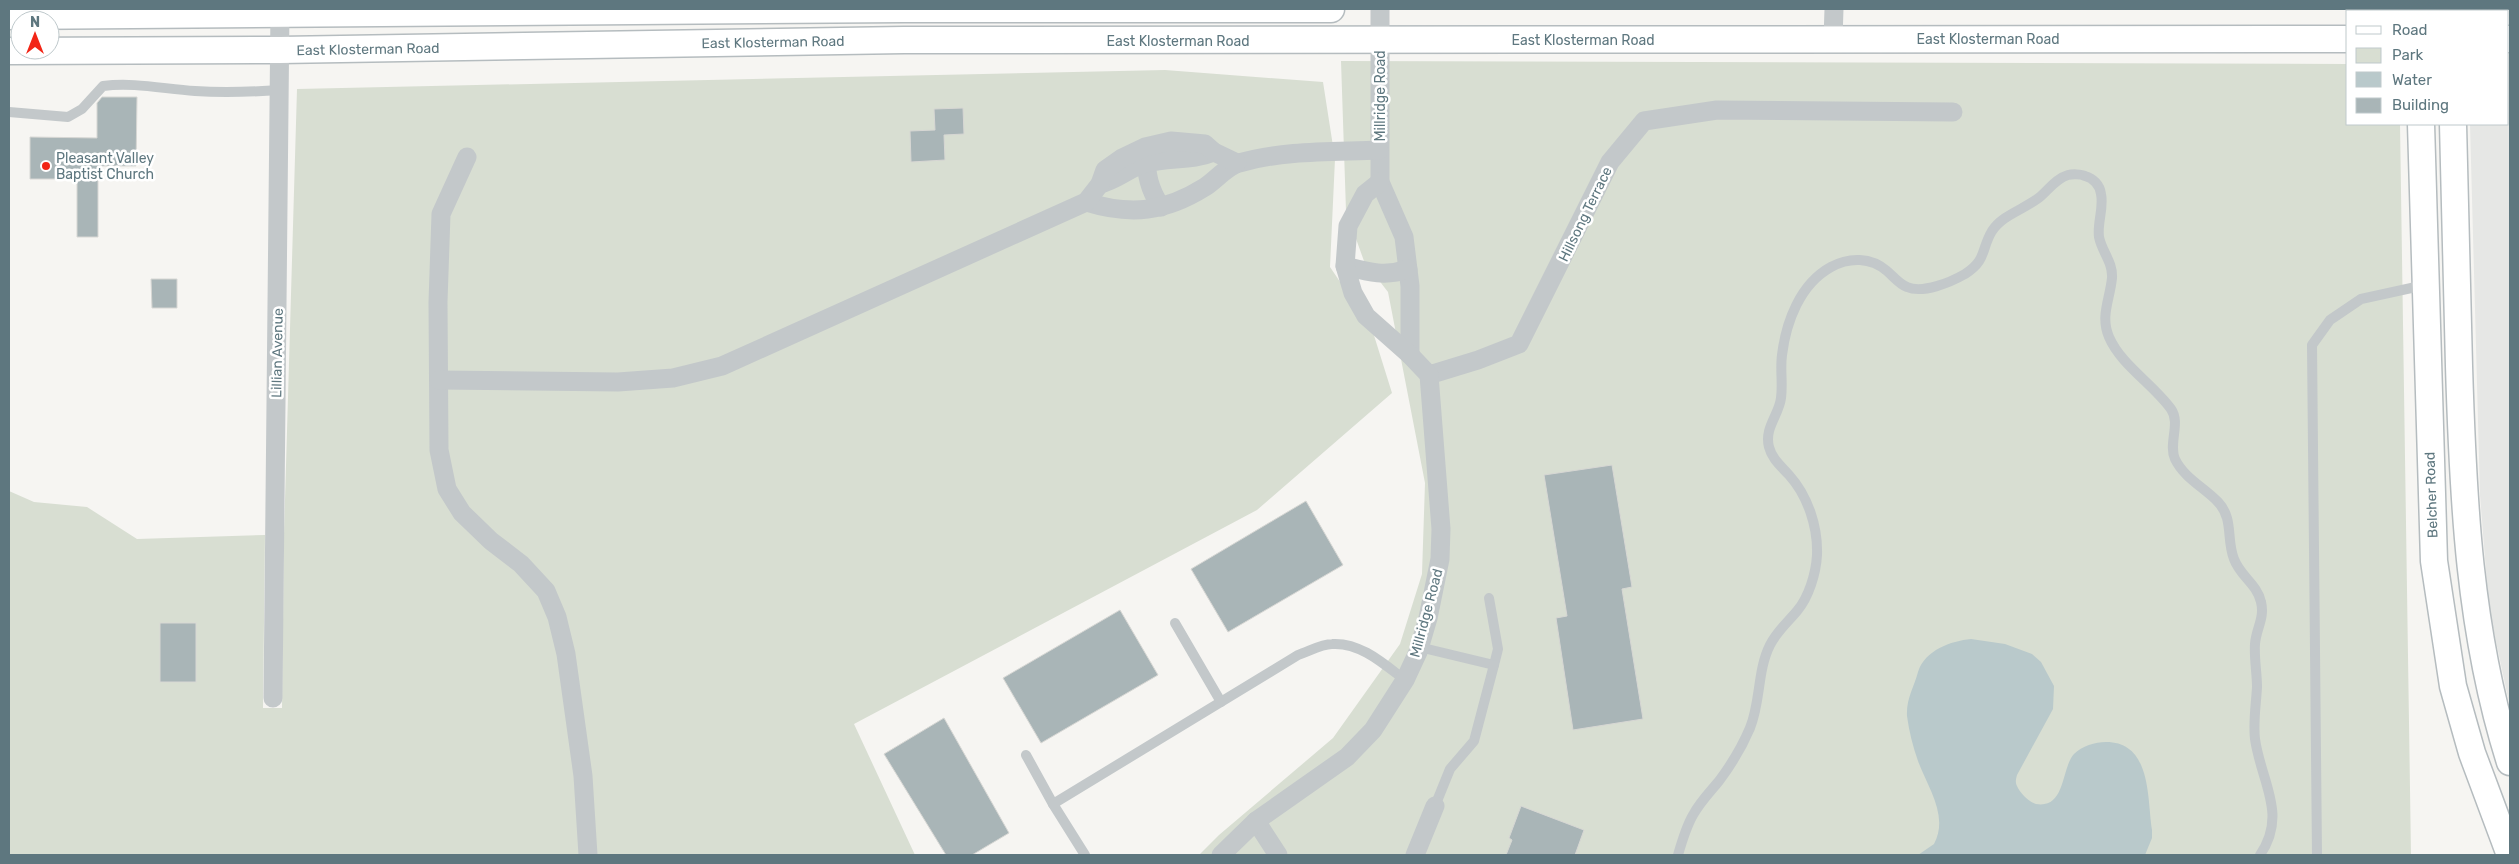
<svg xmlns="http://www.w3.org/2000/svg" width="2519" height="864" viewBox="0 0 2519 864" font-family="Rubik,sans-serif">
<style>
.built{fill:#e6e7e5}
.green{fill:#d8ded2}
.water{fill:#b9c9cb}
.building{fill:#a9b5b7;stroke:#d7d7d4}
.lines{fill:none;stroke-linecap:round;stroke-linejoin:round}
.secondary-casing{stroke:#b5bcbf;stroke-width:29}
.service{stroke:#c3c8ca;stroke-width:10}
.minor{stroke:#c3c8ca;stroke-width:19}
.secondary{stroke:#fff;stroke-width:26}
.poi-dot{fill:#f22516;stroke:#fff;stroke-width:2}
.labels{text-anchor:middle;stroke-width:5;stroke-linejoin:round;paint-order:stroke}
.street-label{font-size:14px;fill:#5e777f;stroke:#fff}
.poi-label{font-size:14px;fill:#5e777f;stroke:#fff;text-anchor:start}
</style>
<rect width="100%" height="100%" fill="#f6f5f2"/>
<polygon class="built" points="2510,53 2510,707 2489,609 2480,495 2470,124 2508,124 2508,54"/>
<g class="green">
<polygon points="1341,61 2348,64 2348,124 2400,124 2411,855 1199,855 1219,835 1333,738 1400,644 1422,574 1425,483 1388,292 1364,261 1346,211"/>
<polygon points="1165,70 1323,82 1335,159 1330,267 1372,329 1392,393 1257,510 854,724 915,855 9,855 9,491 34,502 87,507 137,539 265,535 263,708 282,708 284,534 297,89"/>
</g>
<path class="water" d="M1971 639 2005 644 2032 654 2041 662 2054 686 2053 709 2017 775C2016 779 2015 782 2017 786 2020 793 2029 802 2036 804 2066 809 2061 768 2074 754 2082 746 2095 742 2106 742 2152 742 2147 799 2152 830V838L2145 855H1918L1934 844C1949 816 1928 788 1918 761 1913 747 1909 731 1907 716 1906 699 1914 687 1918 672 1925 650 1951 641 1971 639Z"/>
<g class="building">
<polygon points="102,97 137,97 136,166 98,166 98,237 77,237 77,179 30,179 30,137 97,138 97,103"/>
<polygon points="963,108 964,134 944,135 945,160 911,162 910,131 935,130 934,109"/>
<polygon points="151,279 177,279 177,308 152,308"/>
<polygon points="1612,465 1632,587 1622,589 1643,719 1573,730 1556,618 1567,616 1544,475"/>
<polygon points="1306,501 1343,565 1228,632 1191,569"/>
<polygon points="1120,610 1158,675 1041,743 1003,678"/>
<rect x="160" y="623" width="36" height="59"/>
<polygon points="944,718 1009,833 972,855 946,855 884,754"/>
<polygon points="1521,806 1584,830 1575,855 1506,855 1512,840 1509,838"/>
</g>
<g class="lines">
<g class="secondary-casing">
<g id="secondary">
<polyline points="2436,9 2437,11"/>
<polyline points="9,16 904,9 1331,9"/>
<polyline points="2508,39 2510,39"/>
<polyline points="9,51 280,50 904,40 2348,39"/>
<polyline points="2421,124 2434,561 2453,686 2472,753 2510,855"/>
<path d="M2453 124C2455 204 2457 285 2459 366 2463 500 2469 633 2510 762"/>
</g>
</g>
<g class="service">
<path d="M9 112 68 117 82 109 103 86C134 82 164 89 195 91 223 93 251 92 280 90"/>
<polyline points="1175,623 1221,702"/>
<polyline points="1419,647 1494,665 1498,649 1489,598"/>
<polyline points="1026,755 1053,804"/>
<polyline points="1435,806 1450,769 1474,741 1494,665"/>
<path d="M1085 855 1053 804 1298 655C1308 652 1321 644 1332 644 1360 642 1384 664 1405 680"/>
<path d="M1678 855C1682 841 1686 827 1693 815 1700 802 1710 792 1719 781 1731 765 1742 747 1750 728 1761 701 1757 671 1770 645 1777 631 1787 623 1797 611 1809 597 1816 573 1817 555 1818 527 1808 496 1789 475 1781 466 1772 459 1769 447 1764 428 1779 415 1781 398 1783 384 1780 369 1782 355 1786 322 1800 284 1831 267 1849 257 1871 257 1887 271 1893 276 1899 284 1907 287 1923 294 1951 282 1965 274 1987 260 1981 249 1992 231 2003 214 2026 209 2041 196 2049 189 2057 178 2068 175 2072 174 2081 174 2085 176 2093 178 2100 185 2101 194 2104 208 2097 223 2099 237 2102 252 2113 262 2112 278 2110 299 2100 316 2109 337 2121 365 2153 384 2171 409 2181 423 2168 444 2175 459 2184 478 2205 488 2218 502 2234 519 2226 539 2234 559 2240 576 2257 584 2261 602 2265 618 2256 629 2255 644 2254 658 2257 673 2257 687 2256 705 2253 722 2255 739 2261 782 2288 814 2260 855"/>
<polyline points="2317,855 2312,345 2330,320 2361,299 2425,285"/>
</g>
<g class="minor">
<polyline points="1380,9 1380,182 1404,237 1410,286 1410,355"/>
<polyline points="1833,39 1834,9"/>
<path d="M1146 153C1146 174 1149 189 1161 207"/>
<polyline points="467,157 441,214 438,302 439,450 447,489 462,513 491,541 521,564 546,591 557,617 566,654 583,776 588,855"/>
<path d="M1100 184C1117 180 1129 168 1146 163 1169 157 1192 161 1214 152"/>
<path d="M1086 202C1131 216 1165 212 1205 187 1216 180 1227 166 1239 163 1284 150 1333 152 1379 150"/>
<path d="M1345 266C1368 272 1385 277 1408 269"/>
<polyline points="1429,375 1478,360 1519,344 1610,162 1644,121 1717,110 1953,112"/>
<polyline points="439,380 618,382 673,378 722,366 1086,202 1100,184 1105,170 1122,158 1145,147 1171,141 1205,144 1214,152 1237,163"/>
<polyline points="273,698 280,9"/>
<polyline points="1256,821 1278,855"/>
<polyline points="1221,855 1256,821 1347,757 1373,730 1405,680 1418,652 1428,618 1440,559 1441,529 1429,375 1410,355 1366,316 1353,293 1345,266 1348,226 1365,194 1380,182"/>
<polyline points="1415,855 1435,806"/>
</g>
<use href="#secondary" class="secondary"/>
</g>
<circle class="poi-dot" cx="46" cy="166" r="5"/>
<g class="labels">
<g class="street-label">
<text x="1988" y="44">East Klosterman Road</text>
<text x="1583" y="45">East Klosterman Road</text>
<text x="1178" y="46">East Klosterman Road</text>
<text transform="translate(773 42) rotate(-1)" y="5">East Klosterman Road</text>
<text transform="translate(368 49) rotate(-1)" y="5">East Klosterman Road</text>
<text transform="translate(1380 96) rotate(-90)" y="5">Millridge Road</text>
<text transform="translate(1585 214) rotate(-64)" y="5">Hillsong Terrace</text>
<text transform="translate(277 353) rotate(-89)" y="5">Lillian Avenue</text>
<text transform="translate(2431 495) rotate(-92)" y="5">Belcher Road</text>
<text transform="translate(1426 613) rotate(-75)" y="5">Millridge Road</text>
</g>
<g class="poi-label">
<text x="56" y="163">Pleasant Valley<tspan x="56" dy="16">Baptist Church</tspan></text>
</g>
</g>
<rect width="2519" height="864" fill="none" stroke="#5e777f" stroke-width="20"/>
<rect x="2346" y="10" width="162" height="115" fill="#ffffff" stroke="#bfc9cc"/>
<rect x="2356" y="26" width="25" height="8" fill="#ffffff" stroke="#bfc9cc"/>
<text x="2392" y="35" font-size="15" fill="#5e777f">Road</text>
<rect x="2356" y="48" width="25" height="15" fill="#d8ded2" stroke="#bfc9cc"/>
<text x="2392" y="60" font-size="15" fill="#5e777f">Park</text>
<rect x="2356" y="72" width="25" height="15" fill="#b9c9cb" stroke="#bfc9cc"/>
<text x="2392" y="85" font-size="15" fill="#5e777f">Water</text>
<rect x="2356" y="98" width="25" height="15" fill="#a9b5b7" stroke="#bfc9cc"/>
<text x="2392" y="110" font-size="15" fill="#5e777f">Building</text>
<g transform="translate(35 35)"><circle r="24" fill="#ffffff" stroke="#bfc9cc"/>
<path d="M0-4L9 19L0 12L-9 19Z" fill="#f22516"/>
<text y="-8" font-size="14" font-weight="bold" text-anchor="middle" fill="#5e777f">N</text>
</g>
</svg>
